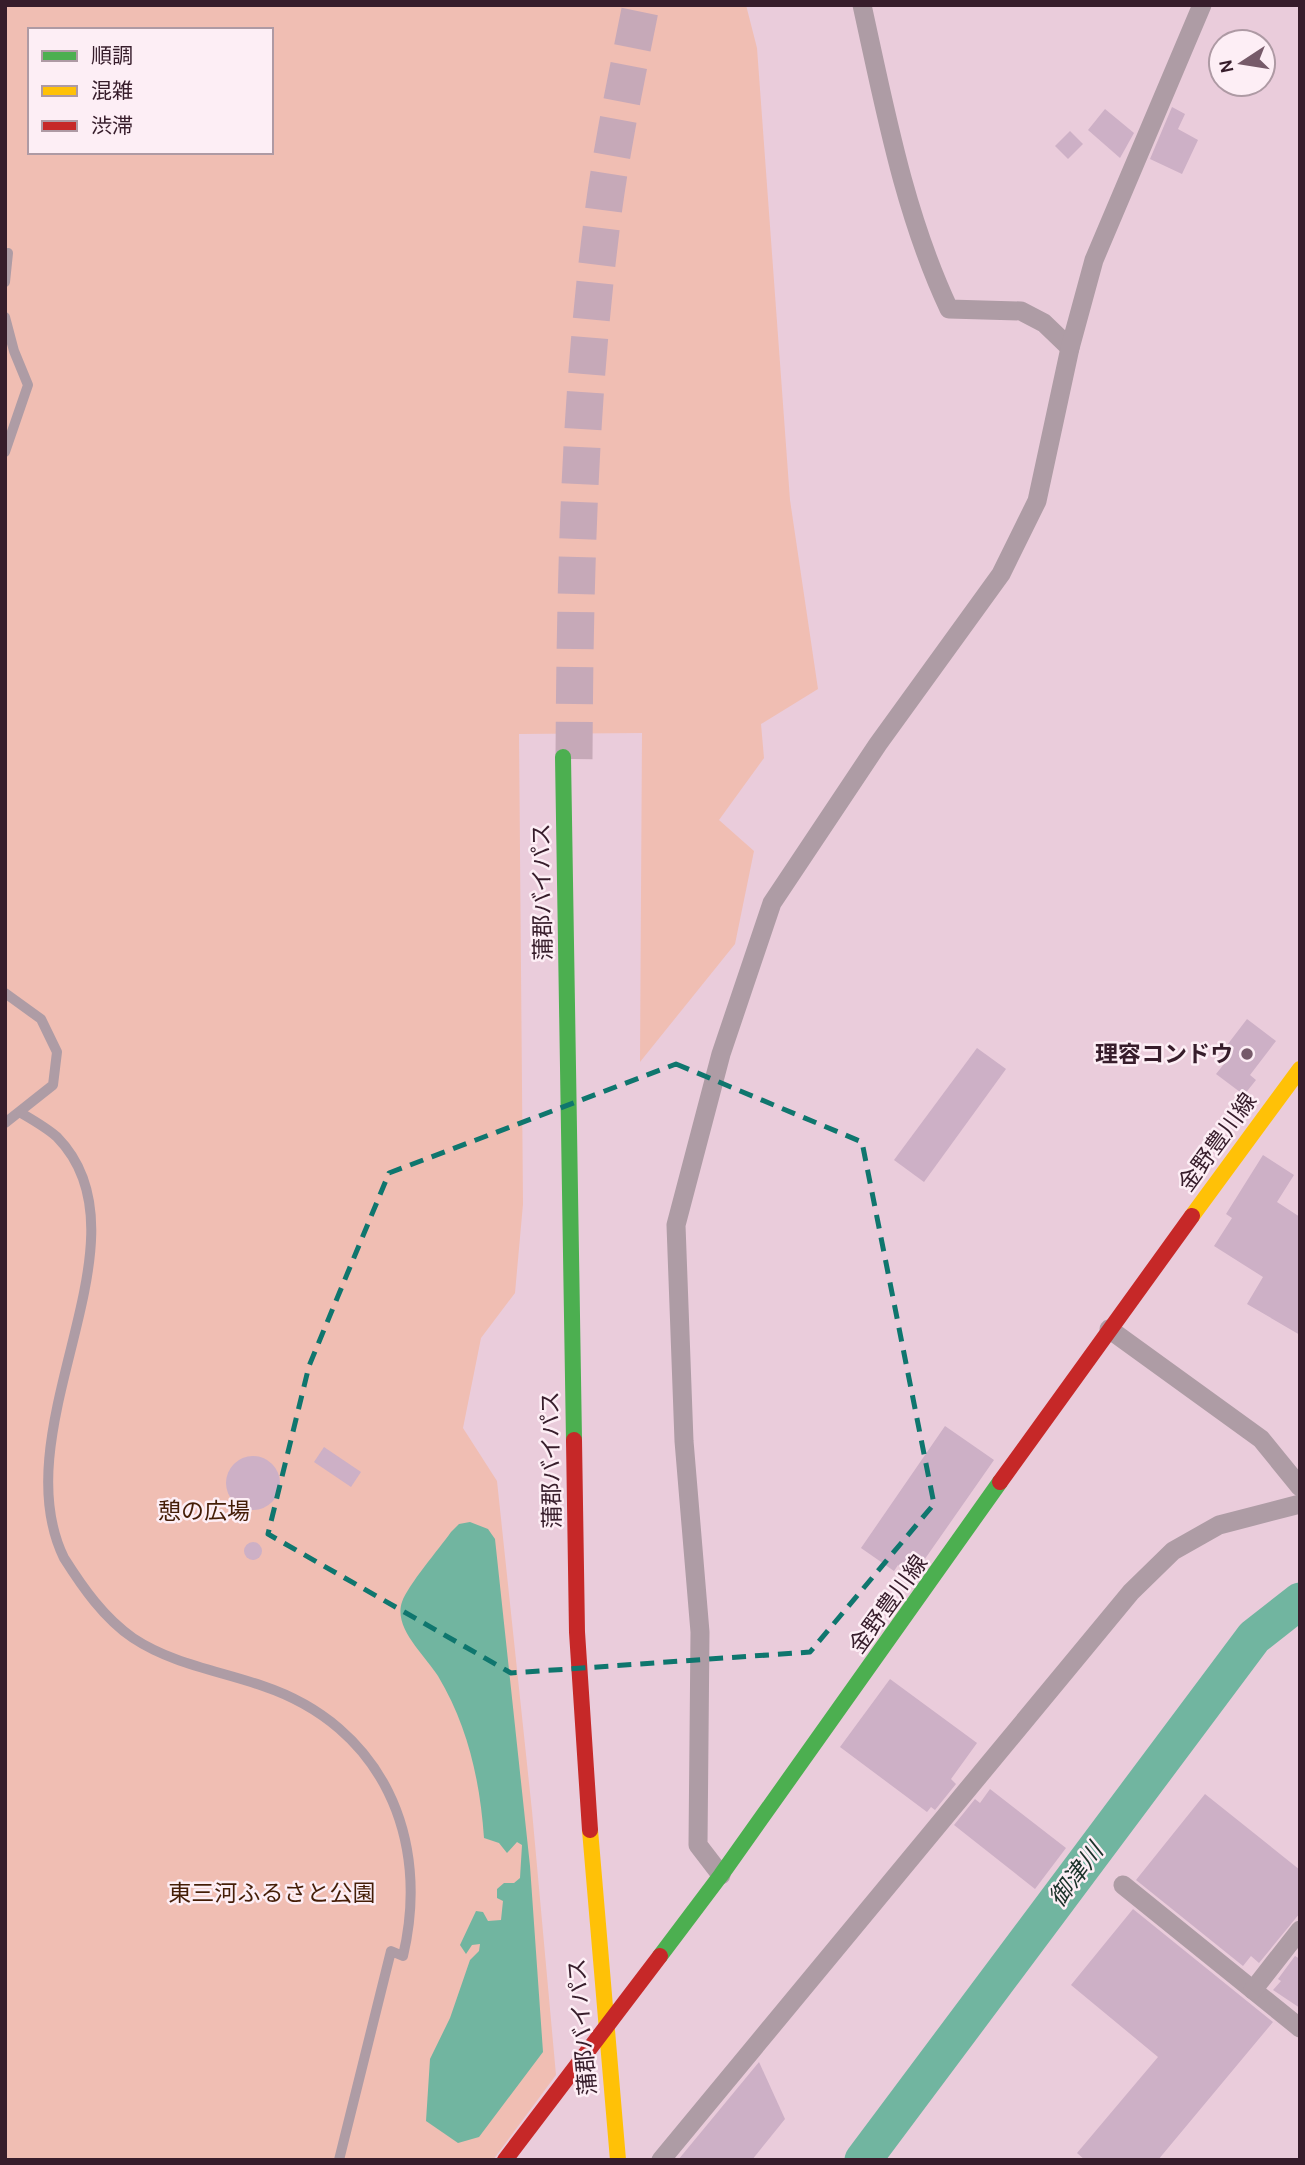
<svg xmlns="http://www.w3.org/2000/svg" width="1305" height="2165" viewBox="0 0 1305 2165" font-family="Karla,'Noto Sans JP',sans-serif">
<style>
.green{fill:#f0beb3;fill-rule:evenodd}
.water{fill:#71b5a0}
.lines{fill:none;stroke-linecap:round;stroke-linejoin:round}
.river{stroke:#71b5a0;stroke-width:37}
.building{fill:#cdb0c6}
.highway-tunnel{stroke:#c6a9b8;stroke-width:37;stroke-dasharray:37 18;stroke-linecap:butt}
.lane{stroke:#ae9ca5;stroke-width:10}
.street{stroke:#ae9ca5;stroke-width:19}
.fast{stroke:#4caf50;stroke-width:16}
.slow{stroke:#ffc107;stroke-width:16}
.jam{stroke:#c62828;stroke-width:16}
.marked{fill:none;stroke:#0f766e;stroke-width:5;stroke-dasharray:14 9;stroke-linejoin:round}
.poi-dot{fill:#765a69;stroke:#fdeef5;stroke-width:2.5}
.labels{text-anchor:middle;stroke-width:5;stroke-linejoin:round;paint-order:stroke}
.street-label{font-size:23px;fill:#371d2b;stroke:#fdeef5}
.poi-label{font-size:23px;font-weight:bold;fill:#371d2b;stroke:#fdeef5;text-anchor:end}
.park-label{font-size:23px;fill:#441d06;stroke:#fdeef5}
.water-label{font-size:24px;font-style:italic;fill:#1b3229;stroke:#fdeef5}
</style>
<rect width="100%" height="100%" fill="#eaccdb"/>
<path class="green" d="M5 5H746L757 48 790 500 818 689 761 724 764 758 719 820 754 851 735 944 640 1062 642 733 519 734 523 1204 515 1293 481 1338 463 1428 497 1481 532 1811 556 2075 493 2160H5ZM30 30H271V152H30Z"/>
<path class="water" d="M470 1522 488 1529 495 1539 530 1866 543 2052 479 2137 458 2143 426 2121 430 2059 450 2018 470 1960 479 1951 480 1944 472 1945 466 1954 460 1945 476 1911 483 1912 488 1921 501 1920 503 1901 497 1898V1889L504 1883H514L520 1878 522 1845 517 1842 507 1853 499 1843 484 1838C480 1781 468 1726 438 1676 425 1655 393 1628 402 1602 408 1585 439 1549 451 1532L459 1524Z"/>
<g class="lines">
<polyline class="river" points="863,2160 1254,1637 1300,1601"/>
</g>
<g class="building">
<polygon points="1172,107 1185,114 1178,129 1198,140 1182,174 1150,159"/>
<polygon points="1105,109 1134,133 1120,158 1088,130"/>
<polygon points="1070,131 1083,144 1068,159 1055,146"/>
<polygon points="1247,1019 1276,1041 1250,1075 1256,1080 1244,1095 1216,1074 1228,1059 1221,1053"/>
<polygon points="977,1048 1006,1069 924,1182 894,1160"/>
<polygon points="1263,1155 1294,1175 1277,1202 1300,1217 1300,1335 1247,1304 1263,1277 1214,1246 1232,1218 1226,1214"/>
<polygon points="945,1426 994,1460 913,1576 898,1565 894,1571 861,1548"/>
<polygon points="324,1447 361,1472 351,1487 314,1462"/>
<circle cx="253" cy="1483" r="27"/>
<circle cx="253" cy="1551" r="9"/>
<polygon points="890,1679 977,1743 951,1779 956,1784 935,1810 931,1807 927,1812 840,1747"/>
<polygon points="990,1789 1066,1848 1035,1889 954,1825 975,1799 980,1803"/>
<polygon points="1205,1794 1300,1870 1300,1913 1259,1963 1251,1956 1243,1966 1136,1880"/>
<polygon points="1133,1909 1273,2022 1158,2160 1085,2160 1077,2153 1158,2057 1071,1985"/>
<polygon points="1295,1956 1300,1959 1300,2008 1273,1990 1281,1981 1278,1979"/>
<polygon points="759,2062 785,2119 752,2160 678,2160"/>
</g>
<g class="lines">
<path class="highway-tunnel" d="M574 759C575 582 579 406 601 230 610 154 626 80 641 5"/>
<g class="lane">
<polyline points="5,282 8,253"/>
<polyline points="5,317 14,351 28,385 5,452"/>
<polyline points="5,993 41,1019 57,1052 53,1085 5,1123"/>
<path d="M21 1113C33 1120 47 1128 57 1137 157 1239 0 1427 64 1558 83 1588 104 1618 133 1638 172 1664 220 1671 263 1686 382 1726 431 1838 403 1956L391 1951 339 2160"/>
</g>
<g class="street">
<path d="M862 5C885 109 904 213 949 309L1021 311 1044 323 1070 348"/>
<polyline points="1109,1329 1261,1439 1300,1487"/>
<polyline points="721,1875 698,1845 700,1632 684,1441 676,1225 721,1054 772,903 878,744 1001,574 1037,501 1070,348 1094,260 1202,5"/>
<polyline points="1123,1885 1300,2028"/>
<polyline points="1253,1990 1300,1930"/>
<polyline points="661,2160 1131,1592 1173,1551 1219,1525 1300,1504"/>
</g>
<g class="fast">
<polyline points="563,757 574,1440"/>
<polyline points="660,1956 721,1875 1000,1482"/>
</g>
<g class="slow">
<polyline points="1192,1216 1300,1069"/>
<polyline points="590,1830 618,2160"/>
</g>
<g class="jam">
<polyline points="574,1440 577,1632 590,1830"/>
<polyline points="1000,1482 1192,1216"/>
<polyline points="505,2160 660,1956"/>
</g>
</g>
<path class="marked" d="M676 1064 862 1142 934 1504 810 1652 511 1673 268 1534 309 1366 389 1173Z"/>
<circle class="poi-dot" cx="1247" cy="1054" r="7"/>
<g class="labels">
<g class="street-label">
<text transform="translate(542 892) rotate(-91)" y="8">蒲郡バイパス</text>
<text transform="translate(1217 1142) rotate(-54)" y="8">金野豊川線</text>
<text transform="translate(551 1460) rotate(-91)" y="8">蒲郡バイパス</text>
<text transform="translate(888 1604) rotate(-54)" y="8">金野豊川線</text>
<text transform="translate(582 2027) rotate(-95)" y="8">蒲郡バイパス</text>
</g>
<g class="poi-label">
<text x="1233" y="1062">理容コンドウ</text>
</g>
<g class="park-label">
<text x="204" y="1519">憩の広場</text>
<text x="272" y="1901">東三河ふるさと公園</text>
</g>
<g class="water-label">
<text transform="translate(1076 1875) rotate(-53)" y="8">御津川</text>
</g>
</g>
<rect width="1305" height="2165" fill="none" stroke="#371d2b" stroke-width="14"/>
<rect x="28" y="28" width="245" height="126" fill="#fdeef5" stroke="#ae9aa4" stroke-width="2"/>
<rect x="42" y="51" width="35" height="10" fill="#4caf50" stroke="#ae9aa4" stroke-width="2"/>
<text x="91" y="63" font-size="21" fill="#371d2b">順調</text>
<rect x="42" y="86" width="35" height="10" fill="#ffc107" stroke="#ae9aa4" stroke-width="2"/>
<text x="91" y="98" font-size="21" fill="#371d2b">混雑</text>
<rect x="42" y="121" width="35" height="10" fill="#c62828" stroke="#ae9aa4" stroke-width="2"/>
<text x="91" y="133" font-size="21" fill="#371d2b">渋滞</text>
<g transform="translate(1242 63) rotate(258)"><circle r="33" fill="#fdeef5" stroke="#ae9aa4" stroke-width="2"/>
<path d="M0-5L12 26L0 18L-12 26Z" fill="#765a69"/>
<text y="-10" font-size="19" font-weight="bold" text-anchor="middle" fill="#371d2b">N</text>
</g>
</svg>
